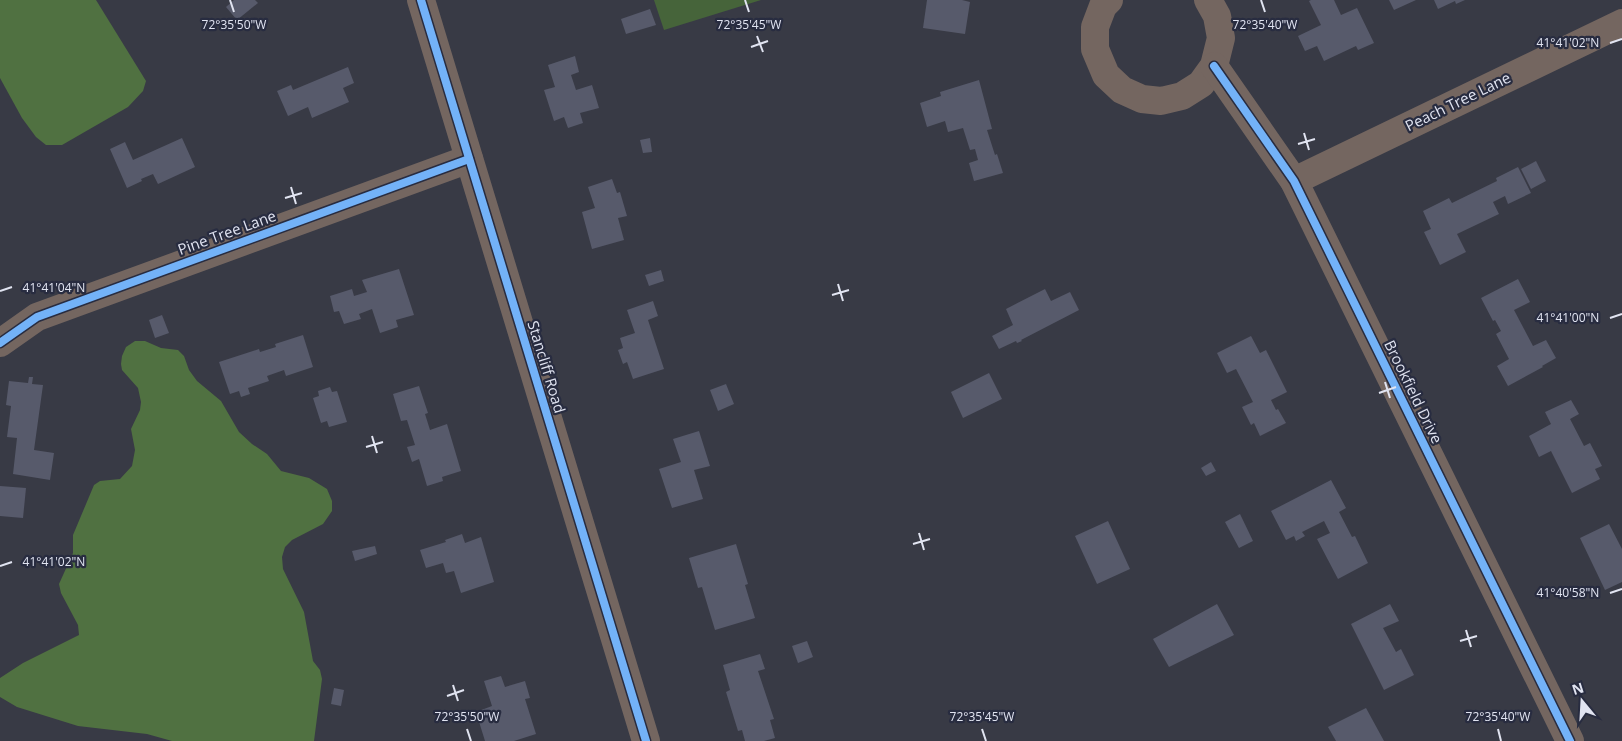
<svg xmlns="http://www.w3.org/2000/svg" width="1622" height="741" viewBox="0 0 1622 741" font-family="'Open Sans',sans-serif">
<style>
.green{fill:#46643a}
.forest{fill:#507141}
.building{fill:#575a6b}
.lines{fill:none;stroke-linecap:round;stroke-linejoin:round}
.minor{stroke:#746660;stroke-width:28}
.cycleway-casing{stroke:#282c40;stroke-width:11}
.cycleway{stroke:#73b2f8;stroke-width:8}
.ticks{fill:none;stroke:#e1e4f1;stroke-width:2}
.labels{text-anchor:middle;stroke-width:4.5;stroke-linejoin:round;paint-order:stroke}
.street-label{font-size:15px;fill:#e1e4f1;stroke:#282c40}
.ticks-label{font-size:12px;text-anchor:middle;fill:#e1e4f1;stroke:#282c40;stroke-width:4.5;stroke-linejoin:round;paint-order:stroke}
</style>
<rect width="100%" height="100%" fill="#383a45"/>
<polygon class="green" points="654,0 761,0 664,30"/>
<g class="forest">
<polygon points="0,0 96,0 146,81 143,91 128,107 62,145 46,145 36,137 22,118 0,78"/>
<polygon points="135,341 145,341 161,348 178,350 184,356 189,370 197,381 221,401 239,432 252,444 267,454 281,471 309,478 327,489 332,501 332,511 323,524 292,540 285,547 282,557 283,569 304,612 313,661 320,670 322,679 314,741 172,741 147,734 78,726 17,707 0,697 0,678 23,663 79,635 78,625 61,593 59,584 73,553 73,535 94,485 100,481 120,479 132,466 135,450 131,429 140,410 141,402 138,388 122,370 121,364 122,356 126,347"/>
</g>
<g class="building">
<polygon points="234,0 255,0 258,3 237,20 226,7"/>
<polygon points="927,0 962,0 970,2 965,34 923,28"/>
<polygon points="1311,0 1334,0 1341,15 1357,8 1374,43 1358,50 1356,46 1324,61 1317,46 1305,51 1298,36 1321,25 1309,1"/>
<polygon points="1389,0 1416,0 1394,10"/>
<polygon points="1434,0 1465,0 1456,4 1455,1 1438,9"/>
<polygon points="650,9 656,25 626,34 621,19"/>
<polygon points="575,56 579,72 571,75 576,90 592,85 599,108 580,113 583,123 568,128 564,117 554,121 544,90 555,87 548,65"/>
<polygon points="348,67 354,83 343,88 349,102 312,118 308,107 288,116 277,91 291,85 293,90"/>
<polygon points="979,80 992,129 987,130 995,155 997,154 1003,173 974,181 969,163 978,160 975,149 970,150 963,128 948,132 945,121 927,127 920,103 941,96 940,92"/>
<polygon points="182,138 195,167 158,184 153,174 141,179 142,181 127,188 110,149 125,142 133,160"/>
<polygon points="650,138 652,152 643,153 640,140"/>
<polygon points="1536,161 1546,181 1531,189 1521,169"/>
<polygon points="1518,167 1531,193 1508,204 1505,196 1493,202 1499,214 1457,234 1466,252 1440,265 1424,232 1431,229 1423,211 1449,198 1452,203 1497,181 1496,178"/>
<polygon points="612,179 617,193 620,192 627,216 618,218 624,240 592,249 582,212 595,208 588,187"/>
<polygon points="399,269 414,315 396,320 398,327 380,333 372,309 359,314 361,319 344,324 339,311 334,312 330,296 352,289 354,296 367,292 362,280"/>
<polygon points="661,270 664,281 649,286 645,275"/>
<polygon points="1518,279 1530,302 1514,310 1533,346 1546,340 1556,358 1542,366 1543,367 1508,386 1497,366 1509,359 1496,334 1501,331 1495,320 1493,321 1481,298"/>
<polygon points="1045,289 1051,301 1070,292 1079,310 1021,340 1022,341 1017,343 1016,341 999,349 992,336 1013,325 1006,309"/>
<polygon points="653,301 658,316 648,320 664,369 633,379 627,362 623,364 618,350 623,348 620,338 635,333 627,310"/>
<polygon points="162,315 169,333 155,338 149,320"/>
<polygon points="303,335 313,367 286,376 284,370 267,376 269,381 248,388 250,394 241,397 239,391 230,394 219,362 259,349 260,352 276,347 275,344"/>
<polygon points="1251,336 1260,353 1266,350 1287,392 1271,400 1276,410 1278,409 1286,423 1260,436 1254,423 1251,425 1242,407 1253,402 1236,369 1227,373 1217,353"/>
<polygon points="989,373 1002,399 963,418 951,392"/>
<polygon points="29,377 33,377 32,384 43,385 34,450 54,453 50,480 13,474 17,438 7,437 11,406 6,405 9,381 28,383"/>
<polygon points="726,384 734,404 718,411 710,390"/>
<polygon points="419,386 428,413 425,414 430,430 447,424 461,471 442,477 443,481 427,486 419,459 412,462 407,447 415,445 407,420 401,421 393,394"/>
<polygon points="330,387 332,392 337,391 347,422 329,427 327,421 321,423 313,398 319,396 318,391"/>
<polygon points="1571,400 1579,414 1570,419 1584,446 1590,443 1602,466 1595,469 1600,479 1572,493 1551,451 1539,457 1529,436 1551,424 1545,412"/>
<polygon points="699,431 710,466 694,470 703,499 672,508 659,469 681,462 673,439"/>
<polygon points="1211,462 1216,471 1206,476 1201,468"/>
<polygon points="1331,480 1346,508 1339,512 1352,537 1355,536 1368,563 1338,579 1317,539 1330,533 1324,521 1302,532 1305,536 1296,541 1294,536 1286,540 1271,511"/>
<polygon points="0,486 26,488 23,518 0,516"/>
<polygon points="1240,514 1253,541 1239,548 1225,522"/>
<polygon points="1108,521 1130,569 1097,584 1075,536"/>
<polygon points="1609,524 1622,549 1622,582 1605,590 1580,538"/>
<polygon points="462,534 465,543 481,537 494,582 461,593 454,571 446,573 443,563 426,568 420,550 446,542 445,540"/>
<polygon points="736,544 748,584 745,585 755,618 715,630 702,587 698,588 689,558"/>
<polygon points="375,546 377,554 355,561 352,551"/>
<polygon points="1217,604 1234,635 1169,667 1153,639"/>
<polygon points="1390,604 1399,621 1383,628 1396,652 1401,649 1414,675 1384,690 1351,624"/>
<polygon points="807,641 813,657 798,663 792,646"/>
<polygon points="760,654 765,669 758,671 774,719 770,720 775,738 764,741 745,741 742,730 738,731 726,692 730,690 723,665"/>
<polygon points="501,676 505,687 525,681 530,698 525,699 536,734 514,741 485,741 476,712 492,706 484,681"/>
<polygon points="334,688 344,690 341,706 331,704"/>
<polygon points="1366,708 1384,741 1336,741 1328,727"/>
</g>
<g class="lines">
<g class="minor">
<polyline points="421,0 646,741"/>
<polyline points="1109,0 1103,6 1095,27 1095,49 1106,75 1122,90 1142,99 1161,101 1182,96 1201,84 1214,66 1221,38 1217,16 1208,0"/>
<polyline points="1214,66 1294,181 1570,741"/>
<polyline points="1294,181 1622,23"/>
<polyline points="0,343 37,317 469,159"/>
</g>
<g class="cycleway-casing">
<g id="cycleway">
<polyline points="421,0 646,741"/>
<polyline points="1214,66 1294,181 1570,741"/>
<polyline points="0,343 37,317 469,159"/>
</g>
</g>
<use href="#cycleway" class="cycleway"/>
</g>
<path class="ticks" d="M230 0 234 12M745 0 749 12M1261 0 1265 12M757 36 763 52M1610 43 1622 39M751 47 768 41M1304 133 1309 150M1298 144 1315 139M291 187 296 204M285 198 302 193M838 284 843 301M0 291 12 287M832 295 849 290M1610 318 1622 314M1385 382 1390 398M1379 393 1396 387M372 436 377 453M366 447 383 442M919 533 924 550M913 544 930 539M0 566 12 562M1610 593 1622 589M1466 630 1471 647M1460 641 1477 636M453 685 458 701M447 696 464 690M467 729 471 741M982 729 986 741M1498 729 1501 741"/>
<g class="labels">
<g class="street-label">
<text transform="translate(1458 102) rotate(-26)" y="5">Peach Tree Lane</text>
<text transform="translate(227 233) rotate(-20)" y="5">Pine Tree Lane</text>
<text transform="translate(546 367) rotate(73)" y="5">Stancliff Road</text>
<text transform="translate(1413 392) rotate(64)" y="5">Brookfield Drive</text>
</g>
</g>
<g class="ticks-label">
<text x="234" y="29">72°35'50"W</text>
<text x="749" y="29">72°35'45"W</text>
<text x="1265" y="29">72°35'40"W</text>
<text x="1568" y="47">41°41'02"N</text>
<text x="54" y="292">41°41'04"N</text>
<text x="1568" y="322">41°41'00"N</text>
<text x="54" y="566">41°41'02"N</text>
<text x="1568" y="597">41°40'58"N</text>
<text x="467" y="721">72°35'50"W</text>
<text x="982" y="721">72°35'45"W</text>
<text x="1498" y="721">72°35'40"W</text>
</g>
<g transform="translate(1582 701) rotate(342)" stroke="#282c40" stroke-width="4" paint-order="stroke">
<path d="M0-4L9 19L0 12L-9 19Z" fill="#e1e4f1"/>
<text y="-8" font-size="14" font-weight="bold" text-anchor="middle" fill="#e1e4f1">N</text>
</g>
</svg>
